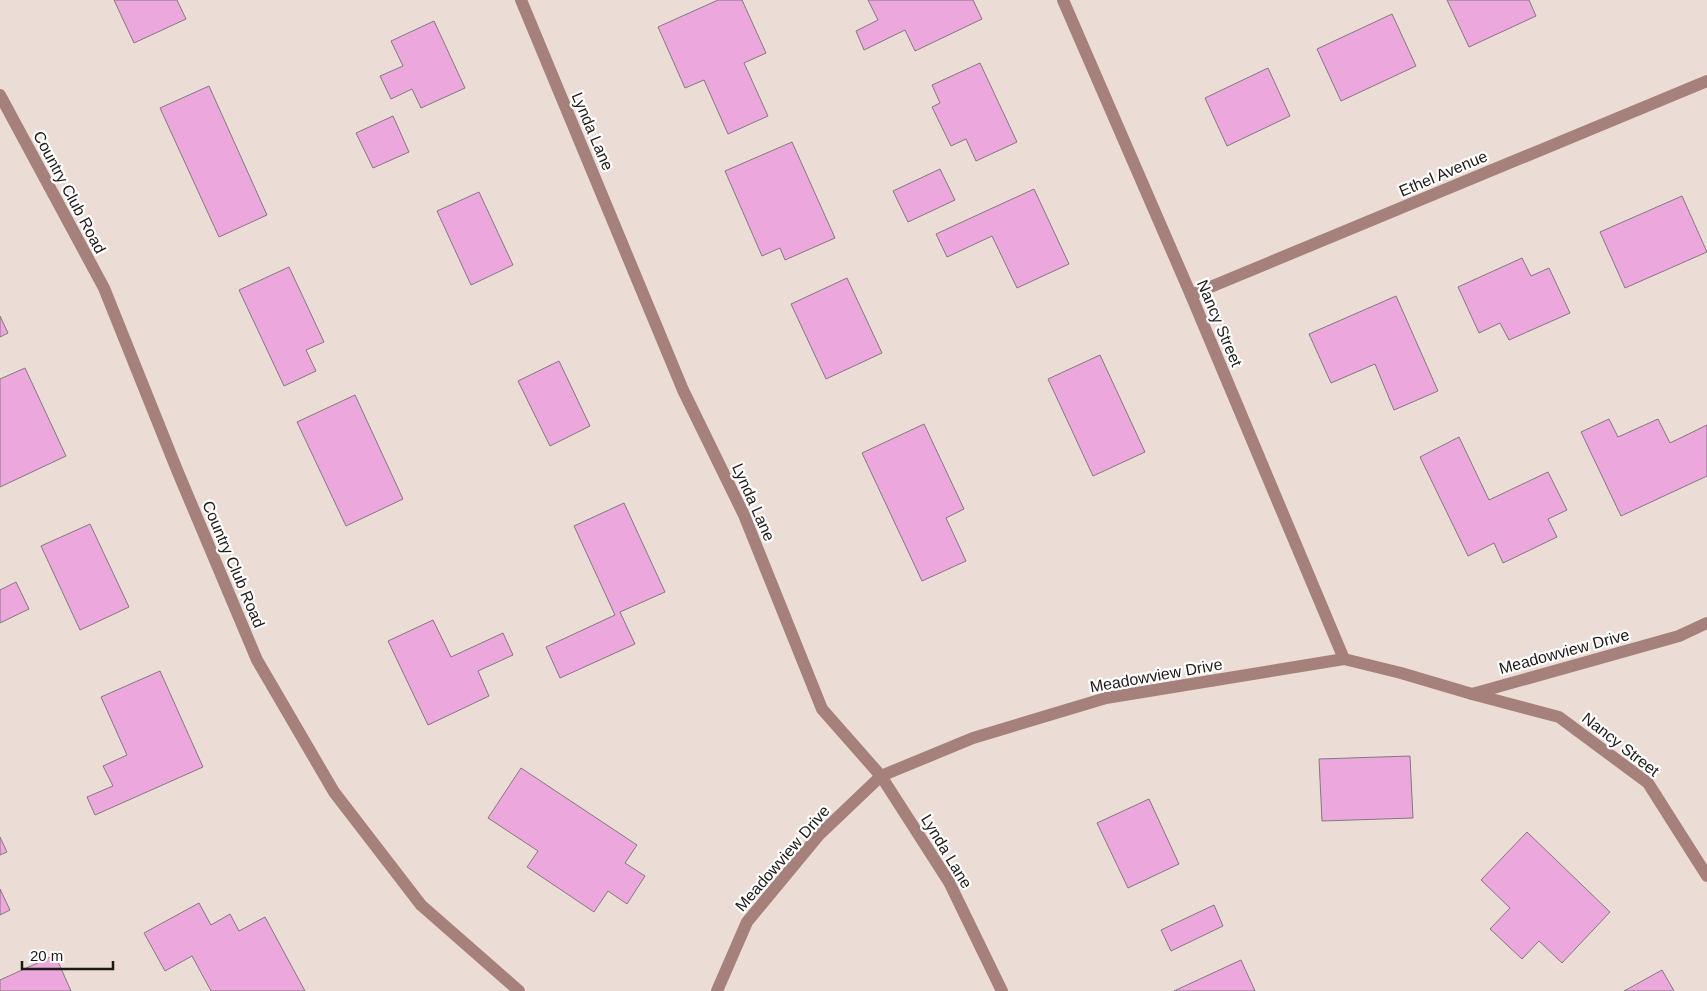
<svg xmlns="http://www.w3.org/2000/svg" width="1707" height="991" viewBox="0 0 1707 991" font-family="Arial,sans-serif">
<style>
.building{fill:#eca7dc;stroke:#837880}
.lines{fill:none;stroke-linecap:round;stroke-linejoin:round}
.minor{stroke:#a6807a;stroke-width:12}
.labels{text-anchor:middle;stroke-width:4.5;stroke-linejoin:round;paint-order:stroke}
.street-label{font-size:16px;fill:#1e1917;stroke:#fff}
</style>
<rect width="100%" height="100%" fill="#ebddd6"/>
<g class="building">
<polygon points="114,0 177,0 186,19 134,43"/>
<polygon points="718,0 742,0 766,53 744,63 768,116 728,134 704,80 685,88 658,27"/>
<polygon points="868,0 973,0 982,19 915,51 905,30 864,50 856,31 878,20"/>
<polygon points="1447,0 1529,0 1536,16 1469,47"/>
<polygon points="1392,14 1416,66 1341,101 1317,49"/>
<polygon points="434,21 465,88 421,108 412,89 391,99 380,76 403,66 391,41"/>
<polygon points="980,63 1017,142 976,161 966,139 951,146 932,107 940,103 932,85"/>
<polygon points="1268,68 1290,116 1227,146 1205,98"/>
<polygon points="209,86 267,215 219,237 160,108"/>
<polygon points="393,116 409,152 373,168 356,133"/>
<polygon points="792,142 835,238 785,260 780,248 762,256 725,171"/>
<polygon points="940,169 955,200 908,222 893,191"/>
<polygon points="1034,189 1069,264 1017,288 992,236 947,257 936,234"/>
<polygon points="479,192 513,265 471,285 437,211"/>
<polygon points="1682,196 1707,252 1625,288 1600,232"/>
<polygon points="1522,258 1531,276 1549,268 1570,313 1509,340 1500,323 1479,333 1458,287"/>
<polygon points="289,267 324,342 306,350 316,371 284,386 239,290"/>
<polygon points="847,278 882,353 826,379 791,304"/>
<polygon points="1396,296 1438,391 1394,410 1375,364 1331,383 1309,334"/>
<polygon points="0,316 8,333 0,337"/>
<polygon points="1100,355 1145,452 1093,476 1048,379"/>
<polygon points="559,361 590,426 550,446 518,381"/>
<polygon points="25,368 66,456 0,487 0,379"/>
<polygon points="355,395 403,499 346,526 297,422"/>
<polygon points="1609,419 1618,437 1658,419 1670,443 1707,425 1707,476 1621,516 1581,432"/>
<polygon points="924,424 964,509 946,518 966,561 922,581 862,453"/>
<polygon points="1459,437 1489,500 1548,472 1567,510 1548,519 1557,537 1503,563 1494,543 1468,556 1420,457"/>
<polygon points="624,503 665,592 620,612 635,644 560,678 546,647 615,615 574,526"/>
<polygon points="90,524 129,607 80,630 41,546"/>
<polygon points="16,582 29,609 0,623 0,590"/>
<polygon points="433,620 451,657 503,633 513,655 478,671 489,696 428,725 388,641"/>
<polygon points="160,671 203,767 95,815 87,797 113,786 103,766 127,755 101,697"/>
<polygon points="1410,756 1413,818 1322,821 1319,759"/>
<polygon points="521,768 637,845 625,863 645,876 627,904 608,891 594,912 527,867 538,851 488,818"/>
<polygon points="1149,799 1179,864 1128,888 1097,823"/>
<polygon points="1527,832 1610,912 1562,963 1539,941 1522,959 1490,929 1510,908 1481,880"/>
<polygon points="0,837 7,852 0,855"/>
<polygon points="0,889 10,910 0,915"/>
<polygon points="199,903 211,925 230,914 239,931 265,917 305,991 211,991 192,956 165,971 144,933"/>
<polygon points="1214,905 1223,926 1171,951 1161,930"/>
<polygon points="55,955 71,991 0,991 0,980"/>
<polygon points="1241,960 1255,991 1174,991"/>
<polygon points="1662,970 1674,991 1624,991"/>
</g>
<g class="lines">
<g class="minor">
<polyline points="521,0 683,390 744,515 822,709 881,776 949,882 1002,991"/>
<polyline points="1063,0 1191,295 1344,659"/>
<polyline points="0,95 104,288 177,470 257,660 334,792 421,905 519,991"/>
<polyline points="1191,295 1707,81"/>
<polyline points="1472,694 1559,717 1648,783 1707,876"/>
<polyline points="717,991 747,922 819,835 881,776 973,738 1106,698 1344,659 1401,673 1472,694 1679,636 1707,623"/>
</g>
</g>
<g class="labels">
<g class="street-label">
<text transform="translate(593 131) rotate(67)" y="6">Lynda Lane</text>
<text transform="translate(1443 173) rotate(-23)" y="6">Ethel Avenue</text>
<text transform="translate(70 192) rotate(62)" y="6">Country Club Road</text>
<text transform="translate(1220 323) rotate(67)" y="6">Nancy Street</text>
<text transform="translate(754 502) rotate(66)" y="6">Lynda Lane</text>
<text transform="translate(234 564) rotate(67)" y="6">Country Club Road</text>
<text transform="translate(1564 651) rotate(-15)" y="6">Meadowview Drive</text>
<text transform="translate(1156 675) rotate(-10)" y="6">Meadowview Drive</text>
<text transform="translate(1621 744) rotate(38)" y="6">Nancy Street</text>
<text transform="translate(947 851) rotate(59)" y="6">Lynda Lane</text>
<text transform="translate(782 858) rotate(-49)" y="6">Meadowview Drive</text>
</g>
</g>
<path d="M22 961v8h91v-8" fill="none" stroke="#1e1917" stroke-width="2.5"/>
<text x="30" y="961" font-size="15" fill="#1e1917" stroke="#ffffff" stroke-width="4" paint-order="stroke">20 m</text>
</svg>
